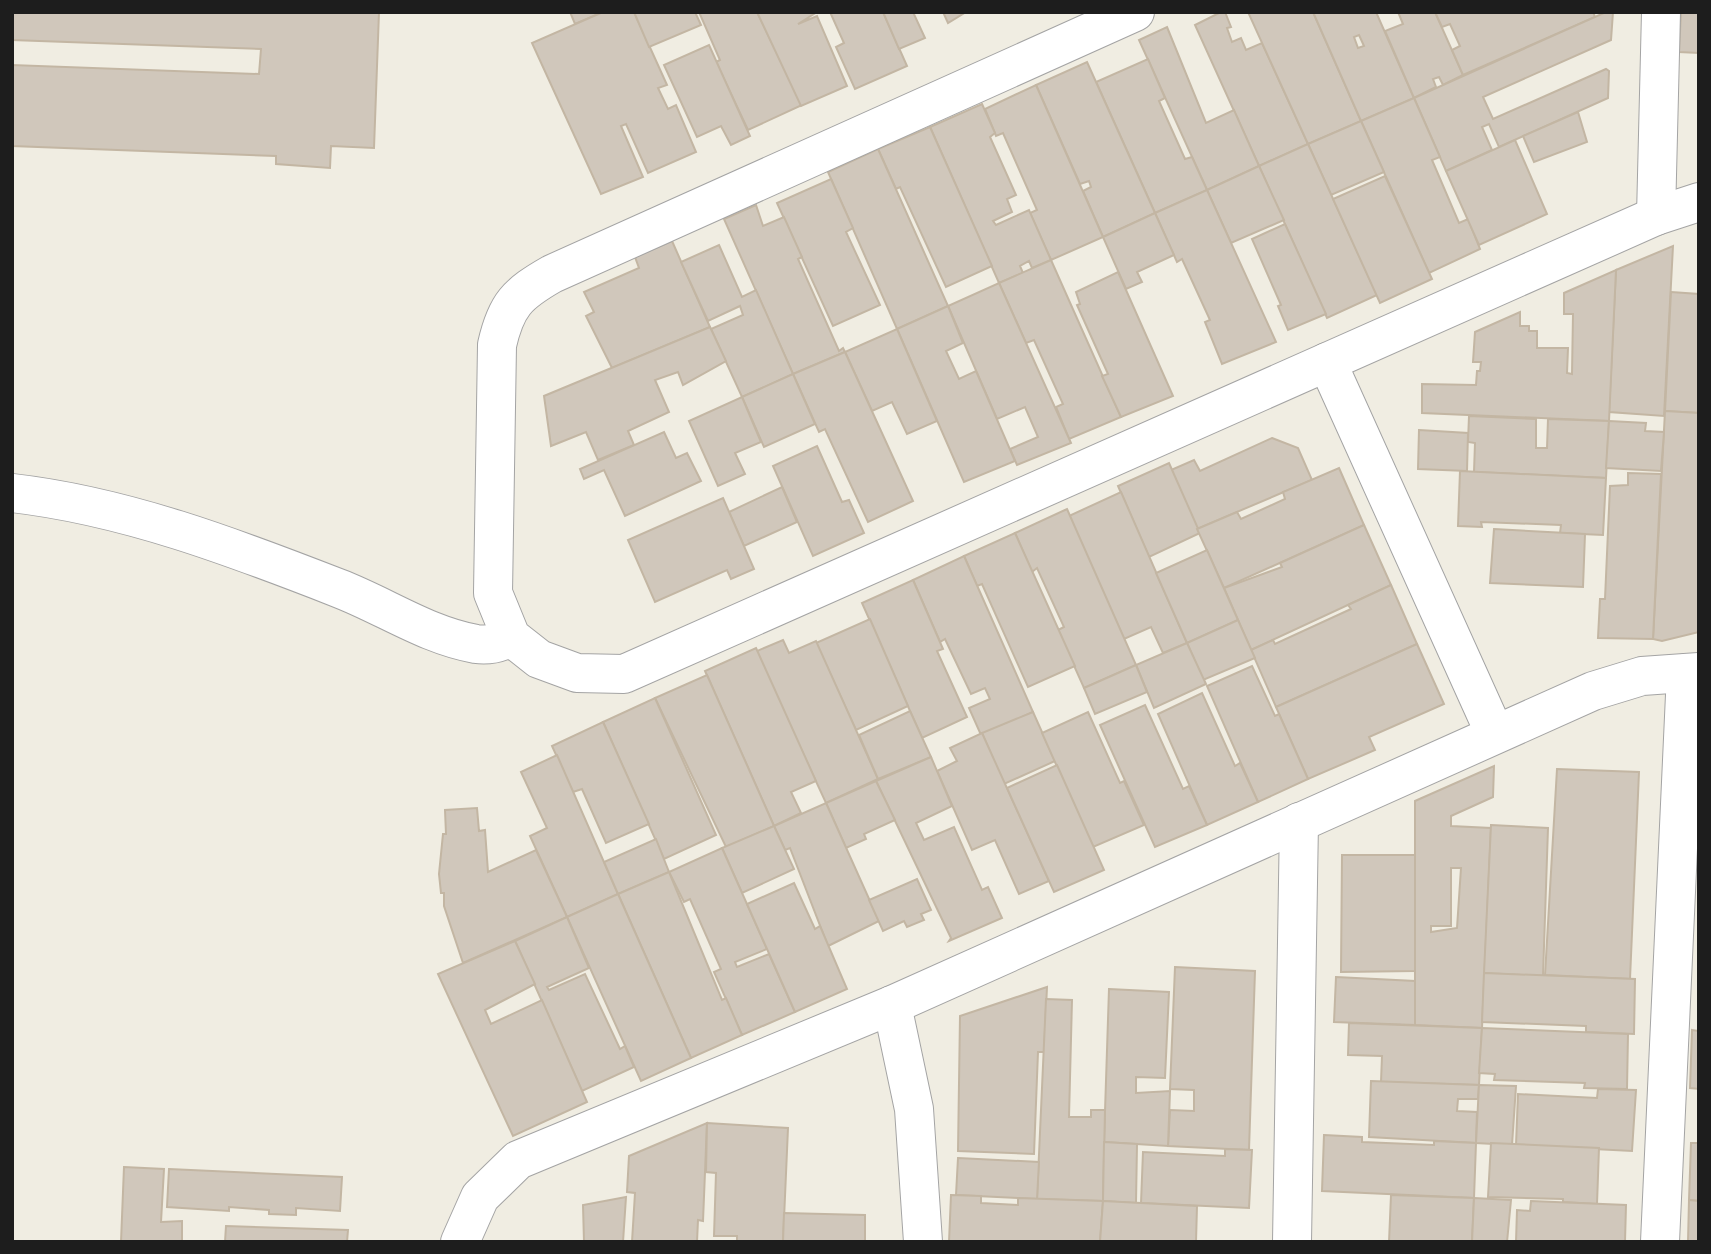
<svg xmlns="http://www.w3.org/2000/svg" width="1711" height="1254" viewBox="0 0 1711 1254" font-family="Overpass,sans-serif">
<style>
.building{fill:#d0c7bb;stroke:#c3b6a3;stroke-width:2;fill-rule:evenodd}
.lines{fill:none;stroke-linecap:round;stroke-linejoin:round}
.street-casing{stroke:#a4a4a4;stroke-width:40}
.street{stroke:#fff;stroke-width:38}
</style>
<rect width="100%" height="100%" fill="#f0ede2"/>
<g class="building">
<polygon points="12,12 379,12 374,148 331,146 330,168 276,164 276,156 12,146 12,65 259,74 261,49 12,40"/>
<polygon points="570,12 603,12 575,24"/>
<polygon points="603,12 634,12 667,85 658,88 668,109 676,105 696,152 648,173 626,124 621,126 643,177 601,194 532,43"/>
<polygon points="634,12 695,12 701,25 649,47"/>
<polygon points="699,12 757,12 802,105 748,130 716,62 720,60"/>
<polygon points="757,12 817,12 798,24 817,16 847,86 801,106"/>
<polygon points="830,12 883,12 907,66 855,89 836,47 844,43"/>
<polygon points="883,12 913,12 925,38 899,49"/>
<polygon points="943,12 966,12 948,23"/>
<polygon points="1221,12 1225,12 1231,27 1227,28 1232,42 1241,38 1246,50 1262,43 1308,144 1259,166 1195,25"/>
<polygon points="1248,12 1313,12 1361,121 1308,144"/>
<path d="M1313 12H1376L1414 98 1361 121ZM1359 35 1364 46 1358 48 1354 37Z"/>
<polygon points="1398,12 1435,12 1463,75 1443,85 1439,77 1433,79 1436,87 1414,98 1385,31 1403,24"/>
<polygon points="1435,12 1593,12 1595,17 1463,75 1452,50 1460,46 1450,24 1442,27"/>
<polygon points="1606,12 1613,12 1611,40 1483,97 1493,119 1606,69 1609,71 1608,98 1499,147 1489,124 1482,127 1492,150 1446,171 1414,98"/>
<polygon points="1681,12 1699,12 1699,53 1679,52"/>
<polygon points="1167,27 1206,123 1234,110 1259,166 1207,190 1139,40"/>
<polygon points="709,45 750,136 731,145 721,126 697,137 664,65"/>
<polygon points="1148,59 1165,98 1159,101 1185,159 1192,157 1207,190 1155,213 1096,82"/>
<polygon points="1087,62 1155,213 1103,237 1083,191 1091,187 1089,181 1080,184 1036,85"/>
<polygon points="1036,85 1103,237 1051,260 1030,213 1037,210 1003,133 996,136 985,109"/>
<polygon points="1414,98 1440,157 1432,160 1459,223 1468,219 1480,249 1429,273 1361,121"/>
<polygon points="982,104 995,133 990,137 1016,195 1007,199 1012,212 993,221 996,225 1029,210 1051,260 1032,268 1029,261 1020,266 1023,273 999,283 930,127"/>
<polygon points="1578,112 1587,142 1534,162 1523,136"/>
<polygon points="1361,121 1384,172 1331,195 1308,144"/>
<polygon points="930,127 992,266 946,287 900,187 896,189 878,149"/>
<polygon points="1515,140 1547,214 1479,245 1446,171"/>
<polygon points="1308,144 1377,295 1327,318 1259,166"/>
<polygon points="878,149 948,306 897,329 828,172"/>
<polygon points="1259,166 1284,220 1231,243 1207,190"/>
<polygon points="1385,176 1432,279 1380,303 1333,199"/>
<polygon points="831,179 853,228 846,232 880,305 833,326 777,203"/>
<polygon points="1207,190 1276,342 1222,364 1205,322 1210,320 1182,259 1177,262 1155,213"/>
<polygon points="756,205 763,226 784,217 802,257 798,259 839,351 843,348 845,352 793,374 724,219"/>
<polygon points="1155,213 1174,255 1137,272 1142,282 1126,289 1103,237"/>
<polygon points="1285,224 1326,314 1288,330 1278,306 1281,305 1252,239"/>
<polygon points="672,241 710,327 612,368 586,316 594,312 584,292 639,268 635,257"/>
<polygon points="719,245 742,297 756,290 793,374 742,397 711,329 743,315 740,306 708,321 681,262"/>
<polygon points="1673,246 1664,416 1609,412 1616,270"/>
<polygon points="1051,260 1121,417 1069,439 1056,407 1063,404 1034,340 1026,343 999,283"/>
<polygon points="1616,270 1609,421 1422,413 1422,384 1476,385 1477,371 1480,371 1481,362 1473,362 1475,332 1520,312 1520,326 1529,326 1529,331 1537,331 1537,348 1568,348 1567,373 1572,374 1573,314 1564,314 1564,293"/>
<polygon points="1118,272 1173,396 1121,417 1102,376 1108,374 1077,305 1080,304 1076,292"/>
<polygon points="999,283 1071,443 1017,465 1010,449 1038,437 1025,407 997,419 948,306"/>
<polygon points="1671,292 1699,294 1699,413 1665,411"/>
<polygon points="948,306 963,343 946,351 959,379 976,371 1015,461 964,482 897,329"/>
<polygon points="710,327 726,361 683,385 678,372 655,380 669,412 628,431 634,445 598,460 586,432 551,446 544,396"/>
<polygon points="897,329 937,421 907,434 892,402 872,411 845,352"/>
<polygon points="845,352 913,501 868,522 825,429 819,432 793,374"/>
<polygon points="793,374 815,424 764,447 742,397"/>
<polygon points="742,397 761,442 735,453 745,474 718,486 689,421"/>
<polygon points="1665,411 1699,413 1699,632 1662,641 1653,639"/>
<polygon points="1469,416 1536,419 1536,448 1547,448 1548,419 1609,421 1606,478 1474,472 1475,443 1468,442"/>
<polygon points="1609,421 1646,423 1645,431 1664,432 1661,471 1606,468"/>
<polygon points="1419,430 1468,433 1467,471 1418,469"/>
<polygon points="664,432 676,458 687,453 701,481 625,516 604,470 584,479 580,469"/>
<polygon points="1272,438 1298,448 1312,480 1197,529 1171,470 1194,460 1200,471"/>
<polygon points="817,446 842,502 849,500 864,533 813,556 773,466"/>
<polygon points="1169,463 1200,533 1149,557 1118,486"/>
<polygon points="1339,468 1364,525 1224,588 1197,529 1237,512 1241,519 1285,499 1283,492"/>
<polygon points="1460,471 1606,478 1603,535 1560,533 1561,525 1481,522 1482,527 1458,526"/>
<polygon points="1628,473 1661,474 1653,639 1598,638 1600,599 1605,599 1610,486 1628,485"/>
<polygon points="782,487 797,522 744,546 729,512"/>
<polygon points="1121,492 1187,643 1163,653 1151,627 1124,639 1069,516"/>
<polygon points="723,498 754,569 731,579 727,570 655,602 628,540"/>
<polygon points="1067,509 1136,665 1084,688 1058,630 1064,627 1037,568 1032,572 1015,533"/>
<polygon points="1364,525 1391,585 1251,650 1224,588 1282,567 1280,563"/>
<polygon points="1494,529 1585,534 1583,587 1490,583"/>
<polygon points="1015,533 1075,666 1028,687 982,584 977,586 964,556"/>
<polygon points="1207,550 1238,620 1187,643 1156,573"/>
<polygon points="964,556 1033,712 981,735 969,708 990,699 985,688 971,694 945,639 940,642 913,580"/>
<polygon points="913,580 943,649 937,651 967,717 922,738 862,603"/>
<polygon points="1391,585 1417,644 1276,707 1251,650 1273,640 1275,644 1351,609 1348,605"/>
<polygon points="870,619 908,706 856,730 816,643"/>
<polygon points="1238,620 1255,658 1203,680 1187,643"/>
<polygon points="783,640 789,653 816,641 878,779 826,803 758,656 757,651"/>
<polygon points="1187,643 1206,684 1154,708 1136,665"/>
<polygon points="1417,644 1444,704 1369,737 1375,750 1308,779 1276,707"/>
<polygon points="756,648 816,781 791,792 801,813 774,826 705,671"/>
<polygon points="1136,665 1147,692 1095,714 1084,688"/>
<polygon points="1252,666 1275,716 1279,714 1308,779 1258,802 1207,686"/>
<polygon points="707,675 774,826 726,847 655,698"/>
<polygon points="1202,693 1235,766 1240,763 1258,802 1207,825 1158,714"/>
<polygon points="655,698 716,835 664,859 603,722"/>
<polygon points="1145,705 1183,789 1189,786 1207,825 1155,847 1100,725"/>
<polygon points="910,711 931,757 878,779 859,735"/>
<polygon points="1033,712 1055,761 1004,784 982,733"/>
<polygon points="1088,712 1120,783 1124,781 1144,825 1093,847 1042,733"/>
<polygon points="603,722 649,824 606,843 582,789 573,792 552,746"/>
<polygon points="982,733 1049,881 1019,894 995,840 972,850 937,771 957,761 950,748"/>
<polygon points="557,755 618,894 567,917 530,836 547,828 521,772"/>
<polygon points="931,757 952,806 916,823 924,840 954,827 982,890 988,887 1002,918 949,941 951,938 876,781"/>
<polygon points="1057,765 1104,870 1054,892 1007,788"/>
<path d="M1494 766 1493 797 1451 816V826L1491 828 1482 1028 1415 1025V801ZM1451 868H1461L1457 928 1431 932V926H1451Z"/>
<polygon points="1557,769 1639,772 1630,979 1545,975"/>
<polygon points="876,781 895,820 864,834 866,839 846,848 826,803"/>
<polygon points="826,803 879,921 828,946 790,848 785,850 774,826"/>
<polygon points="477,808 479,831 485,830 488,872 536,850 567,917 463,963 444,906 444,893 441,893 439,874 443,834 446,834 445,810"/>
<polygon points="1491,825 1548,828 1543,976 1484,973"/>
<polygon points="774,826 794,869 742,893 722,848"/>
<polygon points="656,839 669,872 618,894 604,862"/>
<polygon points="722,848 767,949 735,962 737,967 769,954 795,1012 742,1035 714,972 721,969 690,899 684,902 669,872"/>
<polygon points="1342,855 1415,855 1415,971 1341,972"/>
<polygon points="669,872 722,1000 726,998 742,1035 691,1058 618,894"/>
<polygon points="917,879 931,910 921,914 924,920 907,927 904,921 883,931 869,900"/>
<polygon points="794,883 815,929 820,926 847,989 795,1012 747,904"/>
<polygon points="618,894 691,1058 641,1081 567,917"/>
<polygon points="567,917 589,968 547,987 549,990 585,974 620,1049 625,1046 634,1067 582,1091 515,941"/>
<polygon points="515,941 535,984 485,1010 491,1024 542,1000 587,1102 513,1136 438,974"/>
<polygon points="1175,967 1255,971 1249,1150 1168,1146 1170,1110 1194,1111 1194,1090 1170,1089"/>
<polygon points="1484,973 1635,979 1634,1034 1586,1032 1586,1026 1482,1022"/>
<polygon points="1336,977 1415,981 1415,1025 1334,1022"/>
<polygon points="1047,987 1044,1052 1038,1052 1034,1154 958,1151 960,1016"/>
<polygon points="1109,989 1169,992 1165,1078 1136,1077 1136,1093 1170,1091 1168,1146 1104,1142"/>
<polygon points="1046,999 1072,1000 1069,1117 1091,1117 1091,1110 1105,1110 1103,1201 1037,1199"/>
<polygon points="1349,1023 1482,1028 1479,1085 1381,1082 1382,1056 1348,1055"/>
<polygon points="1482,1028 1628,1034 1627,1089 1584,1088 1585,1083 1494,1080 1495,1074 1479,1073"/>
<polygon points="1692,1030 1699,1031 1699,1089 1690,1088"/>
<polygon points="1371,1081 1479,1085 1478,1099 1458,1099 1457,1111 1477,1112 1476,1143 1369,1137"/>
<polygon points="1479,1085 1516,1086 1512,1145 1476,1143"/>
<polygon points="1598,1089 1636,1090 1632,1151 1516,1145 1518,1094 1597,1098"/>
<polygon points="707,1123 703,1221 698,1220 697,1242 632,1242 635,1193 627,1192 629,1156"/>
<polygon points="707,1123 788,1128 783,1242 737,1242 737,1236 714,1236 716,1173 706,1172"/>
<polygon points="1324,1135 1362,1137 1362,1142 1434,1145 1434,1141 1476,1143 1474,1198 1322,1191"/>
<polygon points="1104,1142 1137,1144 1136,1203 1103,1201"/>
<polygon points="1491,1143 1599,1148 1597,1204 1563,1202 1563,1199 1488,1197"/>
<polygon points="1691,1143 1699,1143 1699,1201 1689,1200"/>
<polygon points="1225,1149 1252,1150 1249,1208 1141,1203 1143,1152 1225,1156"/>
<polygon points="958,1158 1039,1162 1037,1199 956,1195"/>
<polygon points="124,1167 164,1169 161,1222 182,1221 182,1242 121,1242"/>
<polygon points="169,1169 342,1177 340,1211 296,1208 296,1215 269,1214 269,1210 229,1207 229,1211 167,1207"/>
<polygon points="951,1195 981,1196 981,1203 1018,1205 1018,1198 1103,1201 1100,1242 949,1242"/>
<polygon points="1391,1195 1474,1198 1472,1242 1389,1242"/>
<polygon points="626,1197 623,1242 584,1242 583,1205"/>
<polygon points="1474,1198 1511,1200 1507,1242 1472,1242"/>
<polygon points="1689,1200 1699,1201 1699,1242 1688,1242"/>
<polygon points="1103,1201 1197,1206 1196,1242 1100,1242"/>
<polygon points="1531,1201 1626,1205 1625,1242 1516,1242 1517,1210 1530,1211"/>
<polygon points="784,1213 865,1215 865,1242 783,1242"/>
<polygon points="226,1226 348,1230 347,1242 225,1242"/>
</g>
<g class="lines">
<g class="street-casing">
<g id="street">
<path d="M1135 12 552 274C517 294 506 305 497 345L493 593 511 637 539 659 577 673 624 674 1656 216 1699 202"/>
<polyline points="1656,216 1661,12"/>
<polyline points="1327,362 1495,734"/>
<path d="M12 493C125 506 233 547 338 588 385 606 426 635 476 644 489 646 500 643 511 637"/>
<polyline points="892,1005 914,1109 923,1242"/>
<polyline points="460,1242 480,1197 518,1160 892,1005 1593,691 1642,676 1699,672"/>
<polyline points="1292,1242 1299,822"/>
<polyline points="1660,1242 1686,673"/>
</g>
</g>
<use href="#street" class="street"/>
</g>
<rect width="1711" height="1254" fill="none" stroke="#1d1d1d" stroke-width="28"/>
</svg>
